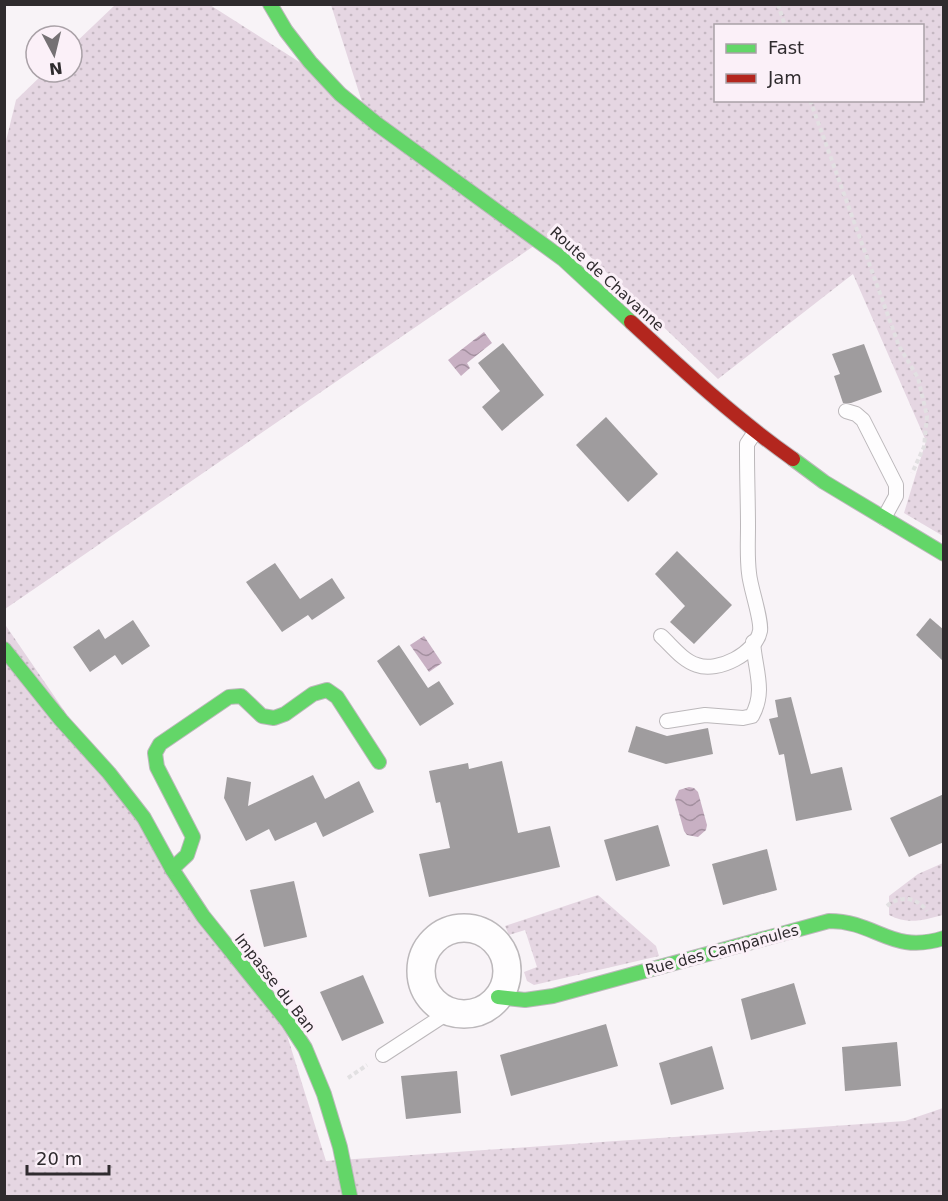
<svg xmlns="http://www.w3.org/2000/svg" width="948" height="1201" viewBox="0 0 948 1201" font-family="'DejaVu Sans',sans-serif">
<style>
.grass{fill:url(#grass-dots);fill-rule:evenodd}
.water{fill:url(#water-waves)}
.building{fill:#9f9c9e}
.lines{fill:none;stroke-linecap:round;stroke-linejoin:round}
.lane-casing{stroke:#bcb8bb;stroke-width:16}
.street-casing{stroke:#bcb8bb;stroke-width:30}
.fast-casing{stroke:#bcb8bb;stroke-width:16}
.jam-casing{stroke:#bcb8bb;stroke-width:16}
.path{stroke:#e2e0e2;stroke-width:4;stroke-dasharray:4.5 3;stroke-linecap:butt}
.lane{stroke:#fefdfe;stroke-width:14}
.street{stroke:#fefdfe;stroke-width:27}
.fast{stroke:#63d668;stroke-width:14}
.jam{stroke:#b3261e;stroke-width:14}
.labels{text-anchor:middle;stroke-width:6;stroke-linejoin:round;paint-order:stroke}
.street-label{font-size:15px;fill:#2f2b2e;stroke:#fbf0f8}
</style>
<defs>
<pattern id="grass-dots" width="8" height="8" patternUnits="userSpaceOnUse" patternTransform="scale(1.5)"><rect width="8" height="8" fill="#e5d6e2"/><path d="M2 2h.1M6 6h.1" fill="none" stroke="#c5b8c2" stroke-width="1.8" stroke-linecap="round"/></pattern>
<pattern id="water-waves" width="16" height="10" patternUnits="userSpaceOnUse" patternTransform="scale(1.5)"><rect width="16" height="10" fill="#c8b0c3"/><path d="M0 5q4-4 8 0t8 0" fill="none" stroke="#a38f9f"/></pattern>
</defs>
<rect width="100%" height="100%" fill="#f8f3f7"/>
<g class="grass">
<path d="M115 5H210L362 102 331 5H943V536L904 513 926 441 853 274 718 379 560 228 5 609V145L16 100 45 72H72V46ZM716 26H922V100H716Z"/>
<polygon points="4,623 287,1035 326,1161 905,1121 943,1108 943,1196 5,1196"/>
<path d="M943 863V915C924 920 908 925 889 915V896L918 874Z"/>
<polygon points="598,895 656,946 659,956 534,985 527,981 524,972 537,967 525,930 509,935 505,926"/>
</g>
<g class="water">
<polygon points="484,332 492,343 467,363 470,368 461,376 448,360"/>
<polygon points="424,636 442,663 429,672 410,645"/>
<polygon points="689,787 694,788 698,792 707,825 706,830 698,837 687,835 684,831 675,799 679,790"/>
</g>
<g class="building">
<polygon points="503,343 544,395 502,431 482,407 500,391 478,363"/>
<polygon points="864,344 882,392 851,403 843,403 834,376 840,374 832,354"/>
<polygon points="606,417 658,474 628,502 576,445"/>
<polygon points="677,551 732,605 694,644 670,622 685,606 655,574"/>
<polygon points="275,563 300,599 332,578 345,598 312,620 308,615 282,632 246,582"/>
<polygon points="930,618 944,630 944,662 916,635"/>
<polygon points="133,620 150,646 122,665 115,655 90,672 73,647 99,629 105,639"/>
<polygon points="399,645 428,688 439,681 454,704 420,726 377,661"/>
<polygon points="791,697 811,774 842,767 852,810 796,821 784,754 779,755 769,719 778,717 775,700"/>
<polygon points="636,726 667,736 708,728 713,754 666,764 628,752"/>
<polygon points="502,761 518,833 550,826 560,867 429,897 419,854 450,848 440,802 436,803 429,771 468,763 469,769"/>
<polygon points="313,775 325,799 359,781 374,812 323,837 316,822 275,841 269,829 246,841 224,798 227,777 251,782 248,806"/>
<polygon points="944,794 944,842 909,857 890,818"/>
<polygon points="658,825 670,866 616,881 604,840"/>
<polygon points="767,849 777,890 723,905 712,864"/>
<polygon points="294,881 307,937 264,947 250,890"/>
<polygon points="363,975 384,1023 342,1041 320,992"/>
<polygon points="794,983 806,1024 751,1040 741,999"/>
<polygon points="606,1024 618,1066 511,1096 500,1055"/>
<polygon points="897,1042 901,1086 845,1091 842,1047"/>
<polygon points="712,1046 724,1089 671,1105 659,1063"/>
<polygon points="457,1071 461,1113 406,1119 401,1076"/>
</g>
<g class="lines">
<g class="lane-casing">
<g id="lane">
<polyline points="846,411 856,414 863,420 896,485 896,496 884,518"/>
<path d="M661 636C672 646 683 661 697 665 718 673 756 653 760 631 762 620 750 587 749 573 747 557 748 542 748 527 748 502 747 478 747 453V444L755 432"/>
<path d="M667 721 705 715 743 718 752 716C766 691 755 670 753 642"/>
<polyline points="383,1055 449,1012"/>
</g>
</g>
<g class="street-casing">
<circle id="street" cx="464" cy="971" r="43"/>
</g>
<g class="fast-casing">
<g id="fast">
<polyline points="270,4 286,31 310,62 340,94 377,124 563,259 631,322"/>
<polyline points="793,459 824,482 944,554"/>
<polyline points="4,649 61,720 109,773 144,818 172,869 203,916 288,1022 305,1048 324,1094 340,1147 350,1196"/>
<polyline points="172,869 187,855 193,837 157,767 155,753 160,744 229,697 241,696 262,716 274,718 285,714 313,694 327,690 337,697 379,762"/>
<path d="M498 997 525 1000 553 996 829 921C877 921 891 955 944 938"/>
</g>
</g>
<g class="jam-casing">
<path id="jam" d="M631 322C683 370 735 418 793 459"/>
</g>
<g class="path">
<polyline points="778,4 785,26"/>
<polyline points="810,100 899,346 918,378 927,416 924,447 912,473"/>
<path d="M887 906C900 895 917 897 927 911"/>
<polyline points="348,1078 367,1065"/>
</g>
<use href="#lane" class="lane"/>
<use href="#street" class="street"/>
<use href="#fast" class="fast"/>
<use href="#jam" class="jam"/>
</g>
<g class="labels">
<g class="street-label">
<text transform="translate(607 279) rotate(42)" y="5">Route de Chavanne</text>
<text transform="translate(722 950) rotate(-15)" y="5">Rue des Campanules</text>
<text transform="translate(275 983) rotate(52)" y="5">Impasse du Ban</text>
</g>
</g>
<rect width="948" height="1201" fill="none" stroke="#2f2b2e" stroke-width="12"/>
<rect x="714" y="24" width="210" height="78" fill="#fbf0f8" stroke="#a9a1a7" stroke-width="1.5"/>
<rect x="726" y="44" width="30" height="9" fill="#63d668" stroke="#a9a1a7" stroke-width="1.5"/>
<text x="768" y="54" font-size="18" fill="#2f2b2e">Fast</text>
<rect x="726" y="74" width="30" height="9" fill="#b3261e" stroke="#a9a1a7" stroke-width="1.5"/>
<text x="768" y="84" font-size="18" fill="#2f2b2e">Jam</text>
<g transform="translate(54 54) rotate(173)"><circle r="28" fill="#fbf0f8" stroke="#a9a1a7" stroke-width="1.5"/>
<path d="M0-4.5L10 22L0 15L-10 22Z" fill="#757174"/>
<text y="-9" font-size="16" font-weight="bold" text-anchor="middle" fill="#2f2b2e">N</text>
</g>
<path d="M27 1165v9h82v-9" fill="none" stroke="#2f2b2e" stroke-width="3"/>
<text x="36" y="1165" font-size="18" fill="#2f2b2e" stroke="#fbf0f8" stroke-width="4.5" paint-order="stroke">20 m</text>
</svg>
